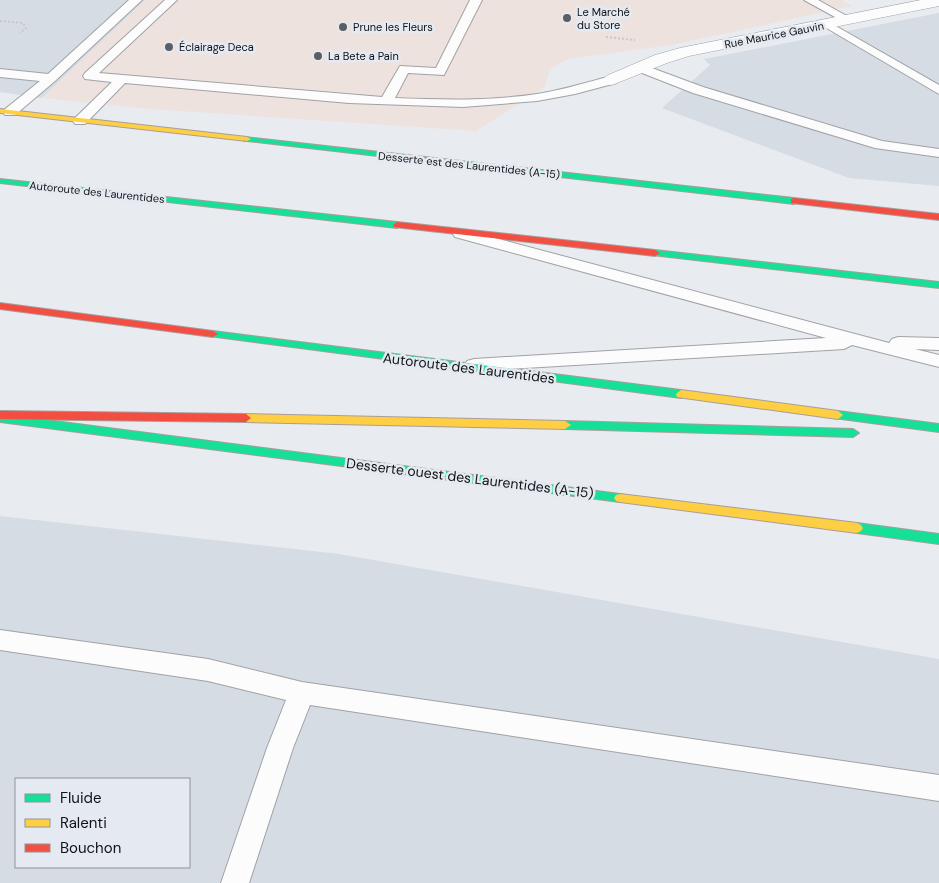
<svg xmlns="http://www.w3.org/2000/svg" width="939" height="883" viewBox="0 0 939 883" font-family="'DM Sans',sans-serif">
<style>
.built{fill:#d6dce4;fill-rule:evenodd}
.industrial{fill:#eee2de}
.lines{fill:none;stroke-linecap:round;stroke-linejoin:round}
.lane-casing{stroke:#a0a2a5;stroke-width:2}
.street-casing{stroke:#a0a2a5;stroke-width:1}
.fast-casing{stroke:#a99d9a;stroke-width:2}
.slow-casing{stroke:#a99d9a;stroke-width:2}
.jam-casing{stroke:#a99d9a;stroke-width:2}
.path{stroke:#c7c8ca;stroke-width:2;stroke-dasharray:2 2;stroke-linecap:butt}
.lane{fill:#fcfcfd;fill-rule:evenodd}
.street{fill:#fcfcfd;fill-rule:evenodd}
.fast{fill:#16e098;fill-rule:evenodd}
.slow{fill:#ffcf43;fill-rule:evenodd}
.jam{fill:#f24e42;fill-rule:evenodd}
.poi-dot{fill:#5c5e61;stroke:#e5eaf2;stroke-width:2}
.labels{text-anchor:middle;stroke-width:5;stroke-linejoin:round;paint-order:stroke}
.far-poi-label{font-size:11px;fill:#101215;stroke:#e5eaf2;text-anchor:start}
.far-street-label{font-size:11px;fill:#101215;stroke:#e5eaf2}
.street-label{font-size:14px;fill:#101215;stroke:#e5eaf2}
</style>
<rect width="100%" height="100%" fill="#e8ebef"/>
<g class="built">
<polygon points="0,0 145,0 42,98 0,92"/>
<polygon points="939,13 939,186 849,178 662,108 710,65 704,59"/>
<path d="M0 516 339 554 939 659V883H0ZM16 779H189V867H16Z"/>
</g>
<polygon class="industrial" points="145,0 841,0 852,6 671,45 568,59 549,70 545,87 476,131 151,109 42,98"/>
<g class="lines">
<g class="lane-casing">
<g id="lane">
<polygon points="129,0 142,0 55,81 15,115 5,115 3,112 5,109 40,81 0,77 0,69 48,74"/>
<path d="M165 0H177L99 73 382 97 400 66 436 68 470 0H482L444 75 408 73 395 98C443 100 490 101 537 94 563 90 587 82 612 76L618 80 616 83 575 94 537 101 463 107 349 103 125 83 85 124H75L73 121 75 118 112 82 85 79 83 76 85 73Z"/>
<polygon points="804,0 818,0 854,20 852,22 844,22"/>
<polygon points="827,21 939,85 939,94 823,26 821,24"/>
<polygon points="641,64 703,87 882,141 939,149 939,157 875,148 693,93 637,71 635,68"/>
<polygon points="461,229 889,343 892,339 898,337 939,338 939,350 915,349 939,355 939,367 852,345 844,349 474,371 467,369 465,365 467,361 474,359 826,338 455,237 453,234 455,231"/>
<polygon points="0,630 208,659 302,682 939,775 939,801 310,705 293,748 249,883 221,883 267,748 286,700 208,681 0,650"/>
</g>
</g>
<g class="street-casing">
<polygon id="street" points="921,0 939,0 939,6 689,56 667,63 612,85 606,84 603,80 606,76 655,55 680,48"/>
</g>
<g class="fast-casing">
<g id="fast">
<polygon points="244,137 794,198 798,201 794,204 247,141 244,141"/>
<polygon points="0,179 397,222 401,225 397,228 0,183"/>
<polygon points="655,250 939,282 939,288 652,255 650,253"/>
<polygon points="213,331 681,390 686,394 681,398 209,336 208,334"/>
<polygon points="838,411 939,424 939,432 834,418 833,415 834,412"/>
<polygon points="0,414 620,494 624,495 626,498 624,501 620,502 0,422"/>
<polygon points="565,421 853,429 859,433 853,437 565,429 559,425"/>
<polygon points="857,523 939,534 939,544 857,533 853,531 851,528 853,525"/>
</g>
</g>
<g class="slow-casing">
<g id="slow">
<polygon points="0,109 247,137 251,139 247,141 0,113"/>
<polygon points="681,390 838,411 843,415 838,419 677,397 676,394"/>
<polygon points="246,414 565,421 571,425 565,429 246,422 241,418"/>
<polygon points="620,494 857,523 861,525 863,528 861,531 857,533 620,502 616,501 614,498 616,495"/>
</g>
</g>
<g class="jam-casing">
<g id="jam">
<polygon points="794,198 939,214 939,220 791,203 791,199"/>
<polygon points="397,222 655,250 660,253 655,256 394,227 393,225"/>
<polygon points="0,303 213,331 218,334 213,337 0,309"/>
<polygon points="0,411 246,414 251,418 246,422 0,419"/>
</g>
</g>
<g class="path">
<polyline points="0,21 23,23 26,28 20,33"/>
<polyline points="606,37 635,40"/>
</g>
<use href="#lane" class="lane"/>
<use href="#street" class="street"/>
<use href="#fast" class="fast"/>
<use href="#slow" class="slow"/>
<use href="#jam" class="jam"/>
</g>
<g class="poi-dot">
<circle cx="567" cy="18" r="5"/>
<circle cx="343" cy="27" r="5"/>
<circle cx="169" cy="47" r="5"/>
<circle cx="318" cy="56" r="5"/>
</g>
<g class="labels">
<g class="far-poi-label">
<text x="577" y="16">Le Marché<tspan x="577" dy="13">du Store</tspan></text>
<text x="353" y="31">Prune les Fleurs</text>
<text x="179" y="51">Éclairage Deca</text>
<text x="328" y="60">La Bete a Pain</text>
</g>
<g class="far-street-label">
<text transform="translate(774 35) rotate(-11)" y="4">Rue Maurice Gauvin</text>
<text transform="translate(469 165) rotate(6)" y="4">Desserte est des Laurentides (A-15)</text>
<text transform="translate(97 192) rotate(6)" y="4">Autoroute des Laurentides</text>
</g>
<g class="street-label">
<text transform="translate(469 368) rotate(7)" y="5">Autoroute des Laurentides</text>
<text transform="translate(470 478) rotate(7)" y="5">Desserte ouest des Laurentides (A-15)</text>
</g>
</g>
<rect x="15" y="778" width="175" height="90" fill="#e5eaf2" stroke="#90949a"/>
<rect x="25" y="794" width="25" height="8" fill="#16e098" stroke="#90949a"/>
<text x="60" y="803" font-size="15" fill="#101215">Fluide</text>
<rect x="25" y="819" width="25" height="8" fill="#ffcf43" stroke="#90949a"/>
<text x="60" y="828" font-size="15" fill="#101215">Ralenti</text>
<rect x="25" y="844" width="25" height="8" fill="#f24e42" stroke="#90949a"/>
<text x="60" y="853" font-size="15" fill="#101215">Bouchon</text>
</svg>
